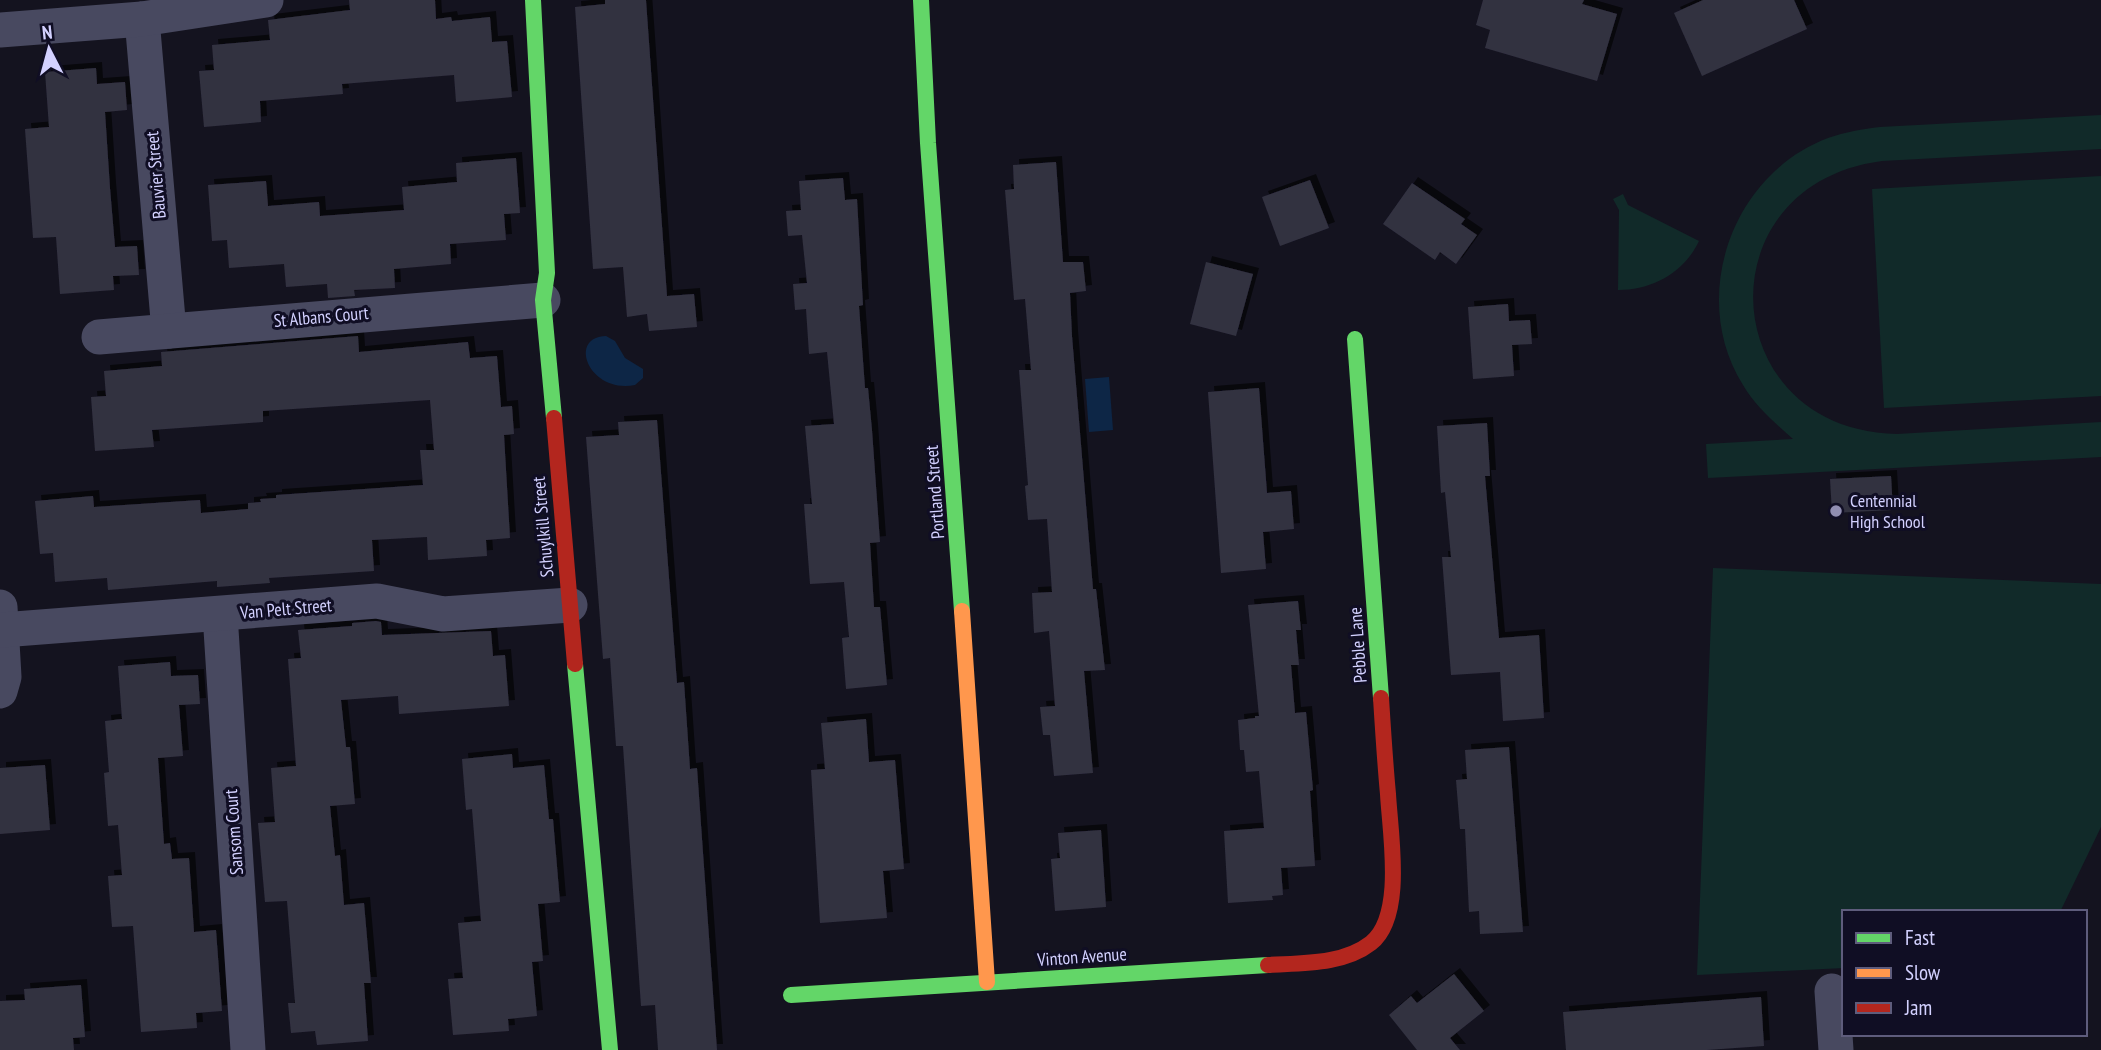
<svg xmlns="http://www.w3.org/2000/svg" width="2101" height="1050" viewBox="0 0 2101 1050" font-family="'PT Sans Narrow',sans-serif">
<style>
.green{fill:#112a29}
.water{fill:#0d2646}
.building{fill:#323141;filter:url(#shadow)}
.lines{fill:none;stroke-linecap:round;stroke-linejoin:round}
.street{stroke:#484960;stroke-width:35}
.fast{stroke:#63d668;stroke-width:16}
.slow{stroke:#ff974d;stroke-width:16}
.jam{stroke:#b3261e;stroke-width:16}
.poi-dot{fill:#908eb1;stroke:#100e24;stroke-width:2.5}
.labels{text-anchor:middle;stroke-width:6;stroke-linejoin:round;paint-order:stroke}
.street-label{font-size:18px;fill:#d3d1ff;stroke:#100e24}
.poi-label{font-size:18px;fill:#d3d1ff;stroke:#100e24;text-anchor:start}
</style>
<defs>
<filter id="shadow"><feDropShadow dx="6" dy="-6" stdDeviation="0" flood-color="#0009"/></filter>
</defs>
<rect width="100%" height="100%" fill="#14131f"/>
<g class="green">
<path d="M2101 115V149L1882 161C1700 185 1716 431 1897 434L2101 422V457L1708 478 1706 444 1793 439C1774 422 1756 407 1743 385 1688 297 1732 174 1828 138 1845 132 1863 129 1880 127Z"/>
<polygon points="2101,176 2101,396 1884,408 1872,189"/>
<path d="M1623 194 1628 205 1699 241C1684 273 1652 290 1618 290L1619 210 1613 199Z"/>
<polygon points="1713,568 2101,584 2101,827 2060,912 1844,912 1844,968 1697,975"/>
</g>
<g class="water">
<path d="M606 336 615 341 625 358 643 369V378L635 385C589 394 567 337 606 336Z"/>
<polygon points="1109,377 1113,430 1089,432 1085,379"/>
</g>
<g class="building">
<polygon points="349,0 435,0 436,19 451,17 452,21 490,17 492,42 507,41 512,97 456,102 454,75 342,84 343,94 260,101 261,122 204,127 199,71 214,70 212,45 270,40 268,20 350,10"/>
<polygon points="605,0 646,0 667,296 694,294 697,327 649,331 647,314 627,317 623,267 593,269 575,7 605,4"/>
<polygon points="1483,0 1584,0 1582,4 1617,14 1597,81 1485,48 1490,30 1476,25"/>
<polygon points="1703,0 1794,0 1807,29 1702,76 1674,13"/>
<polygon points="96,68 97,84 125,82 127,110 105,112 110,188 115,247 137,246 139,275 113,276 114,290 60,294 56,237 33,238 25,129 49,127 45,72"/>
<polygon points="516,158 520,213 504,214 506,240 450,244 451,264 394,269 395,288 354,290 355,296 328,298 327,284 286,287 284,264 229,268 227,240 212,241 208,185 266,181 268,206 319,202 320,216 404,210 402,187 457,182 456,163"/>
<polygon points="1056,162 1063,262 1083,262 1086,291 1070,293 1072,336 1093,589 1096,589 1105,670 1084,671 1093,773 1054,776 1050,735 1043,735 1040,707 1055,706 1049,631 1034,633 1032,593 1052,592 1047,519 1028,520 1025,486 1028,485 1019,370 1031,370 1025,299 1014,300 1005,190 1014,189 1013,165"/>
<polygon points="843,178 845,200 857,199 863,305 859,306 865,388 868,388 872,430 880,542 870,543 874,607 880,607 887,685 846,689 842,638 849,637 844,582 810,584 804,504 812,504 805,426 834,424 827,352 809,354 806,309 795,310 793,284 807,283 802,235 788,236 786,211 801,210 799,181"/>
<polygon points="1310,180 1329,228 1280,246 1262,197"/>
<polygon points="1412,183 1465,219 1461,224 1477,235 1456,264 1440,252 1435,260 1383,224"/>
<polygon points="1206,262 1253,274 1236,336 1190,324"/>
<polygon points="1508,304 1509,321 1530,320 1532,344 1512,345 1514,376 1473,379 1468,307"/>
<polygon points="358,336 359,352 468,342 470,358 497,356 501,407 512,406 514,434 504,435 510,538 486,540 487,556 428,560 427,537 372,540 374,571 269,578 270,583 244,585 217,587 217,581 108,590 107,578 55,582 53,553 40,554 35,501 93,496 94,507 200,500 201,513 248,509 248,503 261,502 260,499 276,498 276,495 423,485 420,450 434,450 430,400 263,411 263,422 152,430 154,447 95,451 91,397 106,396 104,371 162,366 161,352"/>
<polygon points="1259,388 1267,493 1291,491 1294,529 1263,532 1266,569 1221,573 1208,392"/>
<polygon points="657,420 677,683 684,682 690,769 697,768 717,1050 658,1050 655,1005 641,1006 623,746 616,746 610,658 603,659 586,437 619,435 618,422"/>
<polygon points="1487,423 1490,476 1485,476 1499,638 1539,635 1544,718 1503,721 1500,672 1451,675 1442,557 1451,557 1445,492 1441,493 1437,426"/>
<polygon points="1891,476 1893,510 1832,513 1830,479"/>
<polygon points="1298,601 1301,630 1296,630 1299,665 1291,665 1295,713 1306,712 1313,790 1310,791 1315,866 1281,868 1283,895 1272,896 1273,900 1228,903 1224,831 1264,828 1259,771 1246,772 1244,750 1240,750 1238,720 1255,718 1255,716 1259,716 1248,605"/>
<polygon points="376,621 381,622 382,635 491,631 493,656 505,655 509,706 399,714 398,696 341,700 346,747 350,747 355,804 330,806 335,856 340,855 344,905 364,903 371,983 364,983 368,1041 317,1045 315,1031 291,1033 288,1003 295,1003 287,901 265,902 258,823 275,822 271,768 296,766 288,659 301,658 298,630 352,626 352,623"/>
<polygon points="170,662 171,676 198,675 200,704 179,705 183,756 158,758 164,844 170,843 172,859 189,858 194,932 216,930 222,1011 196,1013 197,1028 141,1032 133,926 112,927 108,876 122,875 118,825 108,826 104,773 109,772 105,721 122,719 118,666"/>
<polygon points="866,719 869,762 895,760 904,869 883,871 887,918 820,923 811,770 825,769 821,723"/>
<polygon points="1509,747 1523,932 1480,934 1479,911 1469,912 1465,829 1460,829 1456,780 1467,779 1465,750"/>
<polygon points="512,754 513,768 544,765 549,819 553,819 560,902 538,904 543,961 532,962 537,1016 508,1019 509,1031 453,1035 448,979 463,978 458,923 481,921 472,809 466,810 462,759"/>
<polygon points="45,765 50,830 0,834 0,768"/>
<polygon points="1101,830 1106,907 1055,911 1051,859 1060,858 1058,833"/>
<polygon points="1454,974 1484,1011 1450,1038 1460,1050 1417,1050 1389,1015 1411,996 1417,1003"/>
<polygon points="81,985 85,1037 73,1038 74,1050 0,1050 0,1001 25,1000 24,989"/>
<polygon points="1761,997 1764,1046 1707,1050 1566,1050 1563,1012"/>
</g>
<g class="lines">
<g class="street">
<polyline points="142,19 169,331"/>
<polyline points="0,30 142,19 266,0"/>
<polyline points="99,337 543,300"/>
<polyline points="0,607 4,677 0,691"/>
<polyline points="220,614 248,1050"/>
<polyline points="2,630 377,601 443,614 570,605"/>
<polyline points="1832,991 1836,1050"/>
</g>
<g class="fast">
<polyline points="533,0 547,273 543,300 554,418"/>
<polyline points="921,0 928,143 962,611"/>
<polyline points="1355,339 1381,698"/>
<polyline points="575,664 610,1050"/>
<polyline points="791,995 1268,965"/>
</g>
<polyline class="slow" points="962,611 987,982"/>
<g class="jam">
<polyline points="554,418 575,664"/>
<path d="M1268 965C1301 963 1343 965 1371 943 1405 916 1390 833 1388 794 1385 762 1383 730 1381 698"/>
</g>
</g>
<circle class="poi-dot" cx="1836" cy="511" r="7"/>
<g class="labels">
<g class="street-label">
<text transform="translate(156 175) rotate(-95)" y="6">Bauvier Street</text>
<text transform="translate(321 317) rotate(-5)" y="6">St Albans Court</text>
<text transform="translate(935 492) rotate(-94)" y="6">Portland Street</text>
<text transform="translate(543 527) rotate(-95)" y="6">Schuylkill Street</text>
<text transform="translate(286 609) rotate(-5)" y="6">Van Pelt Street</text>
<text transform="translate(1358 645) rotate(-94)" y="6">Pebble Lane</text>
<text transform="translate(234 832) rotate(-94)" y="6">Sansom Court</text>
<text transform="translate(1082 957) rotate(-4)" y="6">Vinton Avenue</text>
</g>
<g class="poi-label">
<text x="1850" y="507">Centennial<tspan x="1850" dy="21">High School</tspan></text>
</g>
</g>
<rect x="1842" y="910" width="245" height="126" fill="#100e24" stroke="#5e5c7c" stroke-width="2"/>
<rect x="1856" y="933" width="35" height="10" fill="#63d668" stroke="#5e5c7c" stroke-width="2"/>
<text x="1905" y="945" font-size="21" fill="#d3d1ff">Fast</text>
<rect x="1856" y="968" width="35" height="10" fill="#ff974d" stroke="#5e5c7c" stroke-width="2"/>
<text x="1905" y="980" font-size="21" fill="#d3d1ff">Slow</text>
<rect x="1856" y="1003" width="35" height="10" fill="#b3261e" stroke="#5e5c7c" stroke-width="2"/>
<text x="1905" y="1015" font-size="21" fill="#d3d1ff">Jam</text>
<g transform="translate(49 49) rotate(354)" stroke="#100e24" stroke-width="5" paint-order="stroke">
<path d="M0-5L12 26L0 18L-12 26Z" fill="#d3d1ff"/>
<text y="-10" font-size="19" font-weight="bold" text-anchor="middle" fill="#d3d1ff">N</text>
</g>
</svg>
